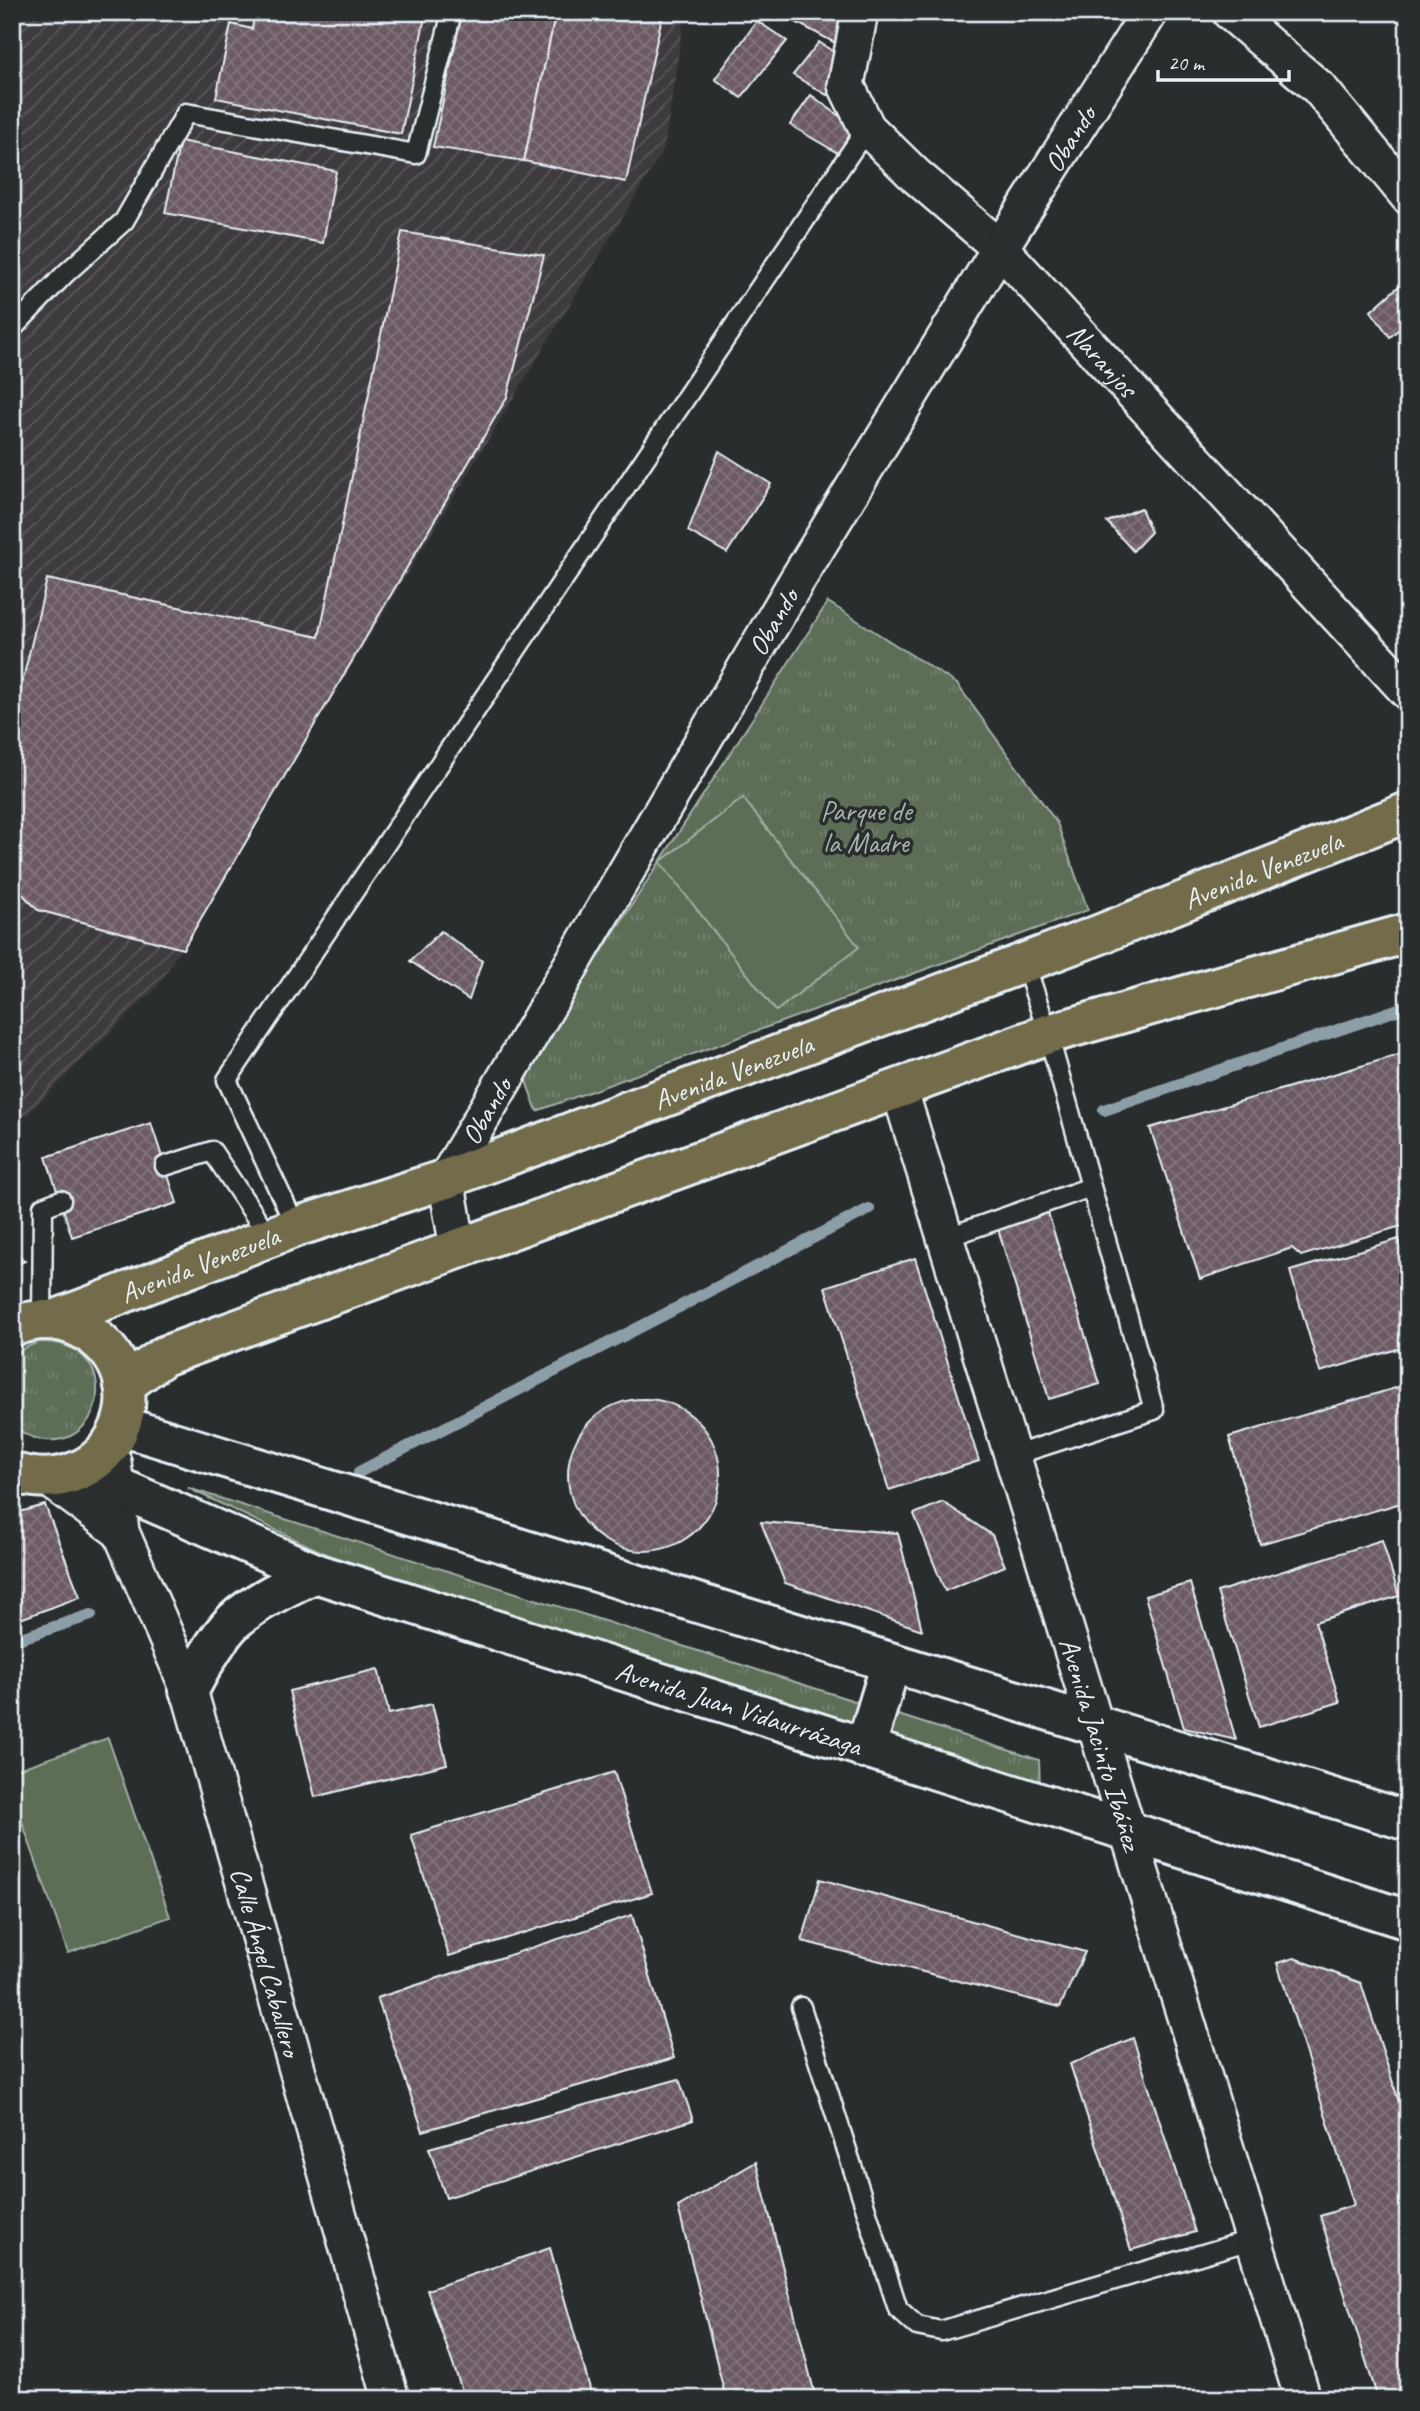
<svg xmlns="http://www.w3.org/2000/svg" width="1420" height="2411" viewBox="0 0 1420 2411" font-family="Caveat,sans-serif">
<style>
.industrial{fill:url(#industrial-furrows)}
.grass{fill:url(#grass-tufts);stroke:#a2afa8;stroke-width:2}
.pitch{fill:#5d6d57;stroke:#a2afa8;stroke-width:2}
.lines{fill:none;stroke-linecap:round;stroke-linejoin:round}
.stream{stroke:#8c9fa9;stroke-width:12}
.building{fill:url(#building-cross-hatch);stroke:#e8f1f8;stroke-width:2}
.service-casing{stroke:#e8f1f8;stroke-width:23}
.minor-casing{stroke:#e8f1f8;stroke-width:40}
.secondary-casing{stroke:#e8f1f8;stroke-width:44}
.primary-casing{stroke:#e8f1f8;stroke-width:44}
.service{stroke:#2a2d2e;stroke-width:18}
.minor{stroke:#2a2d2e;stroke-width:35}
.secondary{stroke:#2a2d2e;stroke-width:38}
.primary{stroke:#736c4b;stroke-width:38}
.labels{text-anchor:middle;stroke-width:7;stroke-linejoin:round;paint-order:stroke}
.street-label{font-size:28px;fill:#e8f1f8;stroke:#2a2d2e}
.park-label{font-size:28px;fill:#a9b6b0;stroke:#2a2d2e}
</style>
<defs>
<pattern id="industrial-furrows" width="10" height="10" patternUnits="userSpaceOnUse" patternTransform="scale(1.75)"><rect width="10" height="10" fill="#3e3a3e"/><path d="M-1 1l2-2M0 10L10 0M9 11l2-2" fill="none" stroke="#5a575b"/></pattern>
<pattern id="grass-tufts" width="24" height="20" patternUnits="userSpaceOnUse" patternTransform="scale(1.75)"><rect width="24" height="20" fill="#5d6d57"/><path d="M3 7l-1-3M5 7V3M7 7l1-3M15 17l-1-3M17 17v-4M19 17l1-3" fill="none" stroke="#748270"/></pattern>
<pattern id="building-cross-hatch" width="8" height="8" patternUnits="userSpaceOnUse" patternTransform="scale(1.75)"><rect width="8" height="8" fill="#6c5a64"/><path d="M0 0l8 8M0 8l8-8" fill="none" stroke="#81727b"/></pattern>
</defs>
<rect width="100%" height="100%" fill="#2a2d2e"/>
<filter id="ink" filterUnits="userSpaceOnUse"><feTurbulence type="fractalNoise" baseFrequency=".0143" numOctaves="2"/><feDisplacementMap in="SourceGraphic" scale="14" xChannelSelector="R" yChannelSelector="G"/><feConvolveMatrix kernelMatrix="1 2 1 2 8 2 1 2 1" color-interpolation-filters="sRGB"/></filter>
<g filter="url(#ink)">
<polygon class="industrial" points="12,12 685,12 664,149 158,986 12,1129"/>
<g class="grass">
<polygon points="828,602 957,684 1057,823 1088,910 537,1111 523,1073"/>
<path d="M39 1342C122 1340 109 1446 45 1440 32 1439 22 1434 12 1424V1358L24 1348Z"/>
<polygon points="188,1488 1039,1760 1040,1789 349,1565"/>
</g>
<g class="pitch">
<polygon points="743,798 859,947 776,1011 660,862"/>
<polygon points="108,1738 170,1917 68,1953 12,1793 12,1771"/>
</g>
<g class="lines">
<g class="stream">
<polyline points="1104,1110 1408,1006"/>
<polyline points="359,1472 869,1209"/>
<polyline points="12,1641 91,1615"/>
</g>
</g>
<g class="building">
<polygon points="255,12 426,12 401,134 216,98 231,24 252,29"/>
<polygon points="462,12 556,12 524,161 433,147"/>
<polygon points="556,12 663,12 626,182 524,161"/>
<polygon points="793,12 843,12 839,45 794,21"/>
<polygon points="757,21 787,41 741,98 715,79"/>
<polygon points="819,42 844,59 827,95 793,75"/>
<polygon points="811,95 857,129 843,156 790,125"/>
<polygon points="180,141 336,171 323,243 165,213"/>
<polygon points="402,232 544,255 507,397 183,949 38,910 12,883 12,725 47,579 319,637"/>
<polygon points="1408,278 1408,321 1390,337 1371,311"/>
<polygon points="719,451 771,484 727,553 688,531"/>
<polygon points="1141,508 1151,532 1133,551 1107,522"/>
<polygon points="441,931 482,961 469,1000 410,961"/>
<polygon points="1402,1054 1408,1073 1408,1224 1301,1256 1292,1248 1200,1279 1150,1128"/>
<polygon points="151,1123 177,1203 72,1237 46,1157"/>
<polygon points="1046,1206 1100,1384 1049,1399 996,1222"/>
<polygon points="1399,1239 1405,1260 1408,1259 1408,1346 1320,1372 1290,1271"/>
<polygon points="12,1249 25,1261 12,1267"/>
<polygon points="915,1258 979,1461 889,1490 825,1287"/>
<polygon points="1399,1387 1408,1418 1408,1501 1260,1544 1229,1437"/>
<circle cx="644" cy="1475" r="76"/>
<polygon points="943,1502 992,1535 1005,1566 945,1591 914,1514"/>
<polygon points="45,1505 80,1597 12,1622 12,1514"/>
<polygon points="761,1522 898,1533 922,1630 785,1583"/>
<polygon points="1382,1540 1399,1596 1315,1622 1340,1702 1259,1727 1217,1592"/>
<polygon points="1190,1583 1236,1740 1184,1728 1145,1596"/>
<polygon points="378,1669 389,1714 432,1704 447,1764 315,1797 289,1691"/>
<polygon points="614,1772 652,1893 449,1956 411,1835"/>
<polygon points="820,1879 1085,1952 1060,2007 802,1941"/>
<polygon points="632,1915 674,2058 423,2131 377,1998"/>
<polygon points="1294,1958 1361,1983 1408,2130 1408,2399 1378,2399 1320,2216 1354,2205 1277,1963"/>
<polygon points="1133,2038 1195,2232 1131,2250 1070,2064"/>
<polygon points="679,2079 693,2120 446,2198 429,2148"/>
<polygon points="756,2162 816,2399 726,2399 678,2207"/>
<polygon points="550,2248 593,2399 465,2399 427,2290"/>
</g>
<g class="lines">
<g class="service-casing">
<g id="service">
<polyline points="12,329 65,274 124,221 186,113 416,154 452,12"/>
<polyline points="165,1166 212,1151 269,1237"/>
<polyline points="296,1227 227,1080 867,128"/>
<polyline points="945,1238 1091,1187"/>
<polyline points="42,1320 43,1207 61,1200"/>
<polyline points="1012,1456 1154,1410 1048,1034 1025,963"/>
<polyline points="801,2007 898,2309 917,2326 941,2331 1254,2239"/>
</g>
</g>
<g class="minor-casing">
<g id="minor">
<path id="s1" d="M860 12 846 85 867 128 915 175 1000 248 1408 692"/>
<polyline points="1230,12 1319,88 1408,196"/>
<path id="s2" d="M899 1088 1303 2399"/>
<path id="s3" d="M458 1248 446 1179 796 582 1000 248 1150 12"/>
<path id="s4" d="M113 1462 121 1532 189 1690 391 2399"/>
<polyline points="49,1479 121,1532"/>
</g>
</g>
<g class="secondary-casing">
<g id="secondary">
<polyline points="121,1426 1408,1821"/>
<path id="s5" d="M81 1471 315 1573 1408 1920"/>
<path d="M189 1690C200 1669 217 1637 234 1621 254 1602 290 1585 315 1573"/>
<polyline points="865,1749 891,1663"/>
</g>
</g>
<g class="primary-casing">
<g id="primary">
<path id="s6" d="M54 1320 296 1227 446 1179 1098 935 1408 812"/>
<path d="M12 1327C34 1318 58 1317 80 1328 171 1377 113 1506 12 1472"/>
<polyline points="124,1385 164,1356 1048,1034 1408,933"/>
</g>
</g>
<use href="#service" class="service"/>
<use href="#minor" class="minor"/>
<use href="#secondary" class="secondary"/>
<use href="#primary" class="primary"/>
</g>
</g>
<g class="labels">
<g class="street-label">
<text dy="10" stroke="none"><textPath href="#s3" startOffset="1283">Obando</textPath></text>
<text dy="10" stroke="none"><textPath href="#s1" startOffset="453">Naranjos</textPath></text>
<text dy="10" stroke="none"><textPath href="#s3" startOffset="716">Obando</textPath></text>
<text dy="10" stroke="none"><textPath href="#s6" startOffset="1290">Avenida Venezuela</textPath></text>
<text dy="10" stroke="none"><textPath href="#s6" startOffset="723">Avenida Venezuela</textPath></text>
<text dy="10" stroke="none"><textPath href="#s3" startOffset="149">Obando</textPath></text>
<text dy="10" stroke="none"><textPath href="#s6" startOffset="156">Avenida Venezuela</textPath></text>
<text dy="10" stroke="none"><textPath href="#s5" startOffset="700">Avenida Juan Vidaurrázaga</textPath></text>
<text dy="10" stroke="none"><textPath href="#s2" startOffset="686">Avenida Jacinto Ibáñez</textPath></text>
<text dy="10" stroke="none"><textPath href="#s4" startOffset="525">Calle Ángel Caballero</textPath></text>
</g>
<g class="park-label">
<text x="866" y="820">Parque de<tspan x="866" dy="32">la Madre</tspan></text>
</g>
</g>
<rect width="1420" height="2411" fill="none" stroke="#2a2d2e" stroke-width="42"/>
<rect x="21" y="21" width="1378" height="2369" fill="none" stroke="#e8f1f8" stroke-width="2.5" filter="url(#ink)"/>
<path d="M1158 70v10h131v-10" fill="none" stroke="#e8f1f8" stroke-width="3.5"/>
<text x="1168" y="70" font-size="21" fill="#e8f1f8" stroke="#2a2d2e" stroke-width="5" paint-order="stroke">20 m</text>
</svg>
